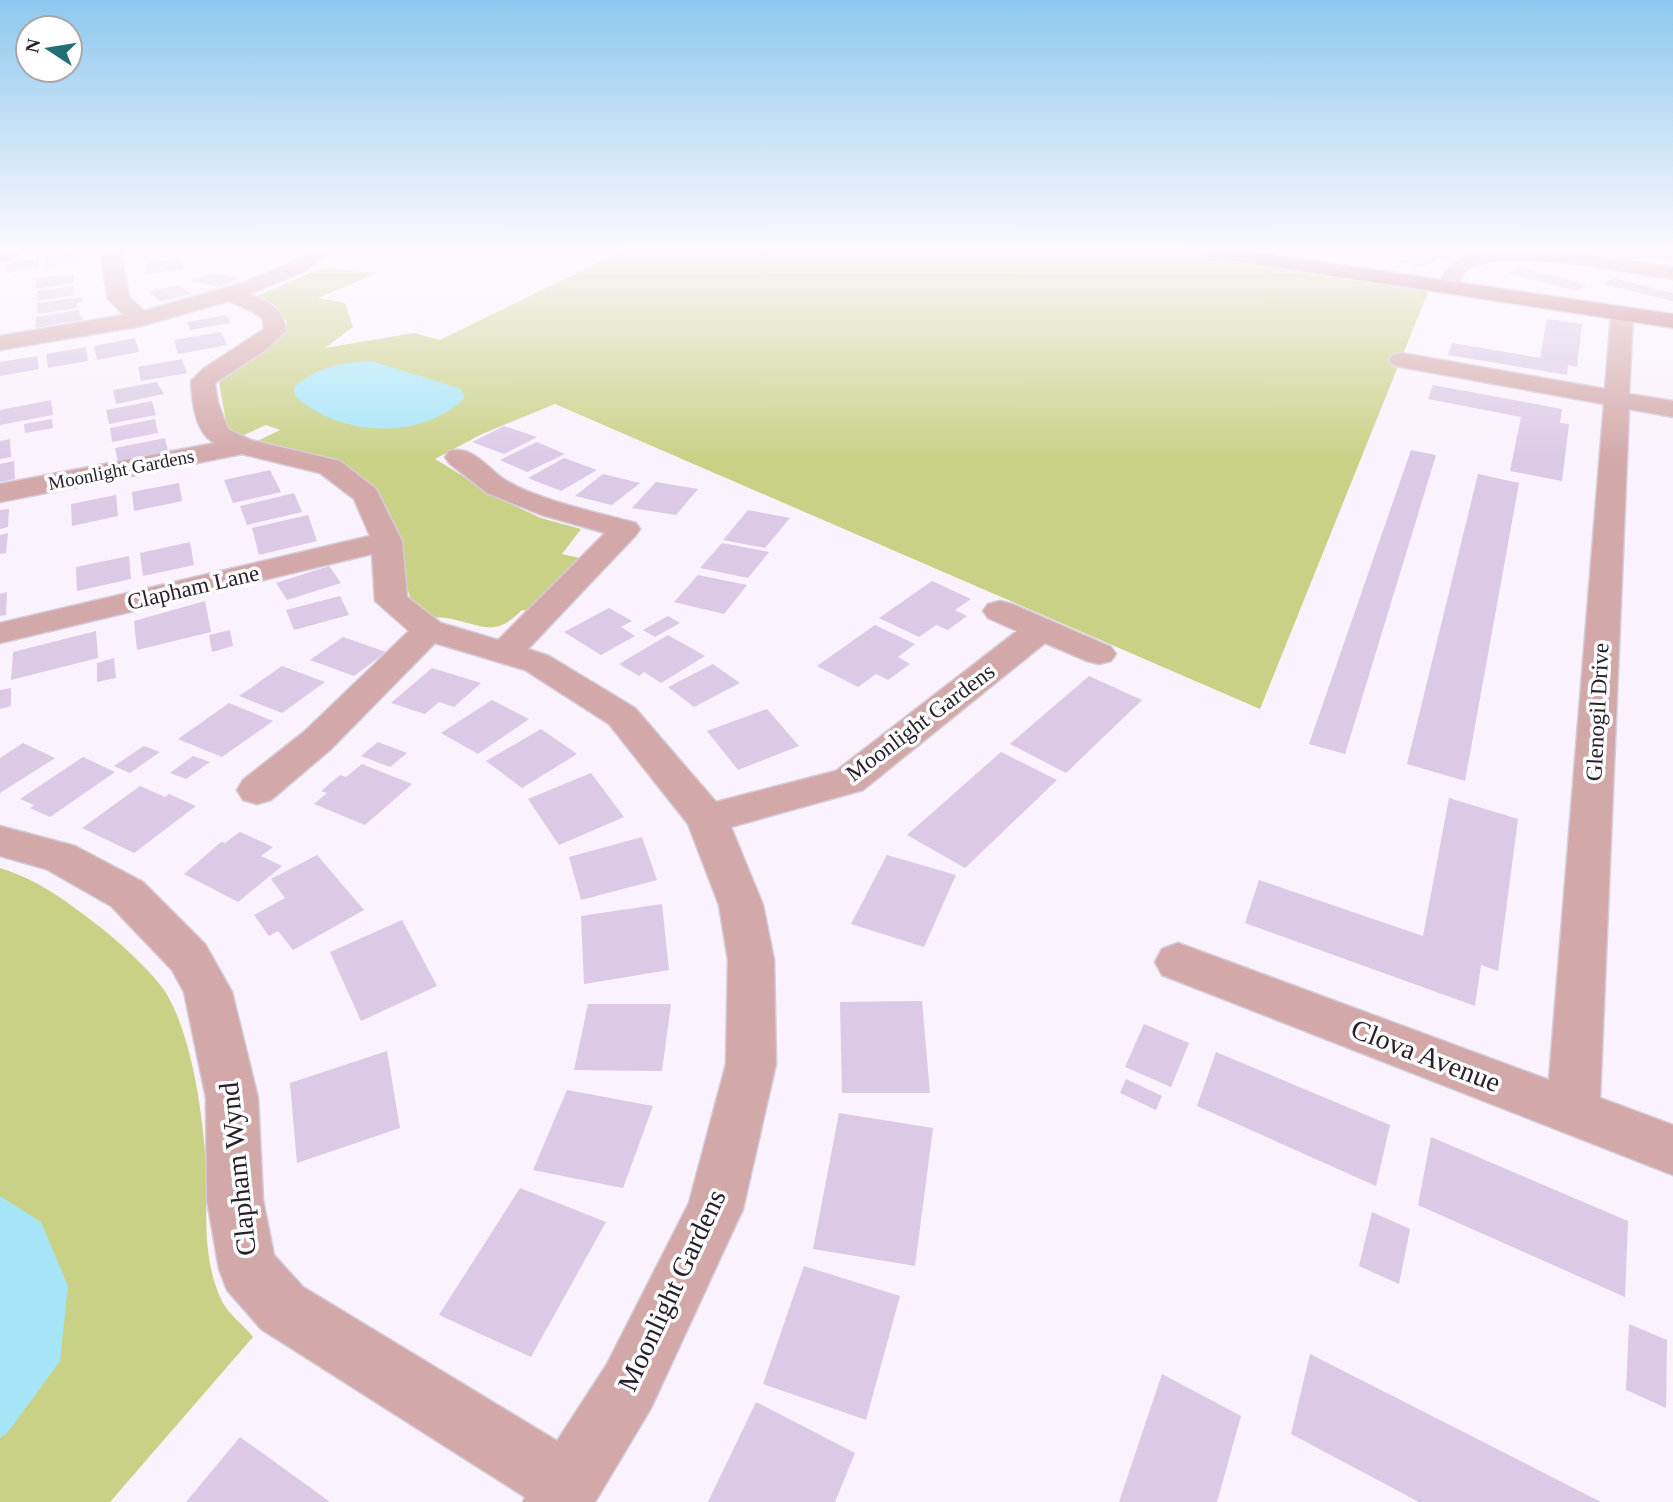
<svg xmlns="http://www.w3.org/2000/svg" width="1673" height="1502" viewBox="0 0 1673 1502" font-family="Georgia,serif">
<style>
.green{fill:#c9d186}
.water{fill:#a6e5f8}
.building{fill:#dbc9e5}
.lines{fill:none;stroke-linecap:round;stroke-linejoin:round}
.street-casing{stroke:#d4ccd8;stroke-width:3}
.secondary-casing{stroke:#d4ccd8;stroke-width:3}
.street{fill:#d3a8a9;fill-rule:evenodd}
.secondary{fill:#c08184;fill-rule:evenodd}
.labels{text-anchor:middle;stroke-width:7;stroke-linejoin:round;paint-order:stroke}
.far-street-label{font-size:19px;fill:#27202b;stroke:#fff}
.street-label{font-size:23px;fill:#27202b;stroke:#fff}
.near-street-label{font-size:28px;fill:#27202b;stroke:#fff}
</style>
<rect width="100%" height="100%" fill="#faf2fe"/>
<g class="green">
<path d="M622 251H1188L1428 292 1260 709 555 404 482 434 435 459 504 501 541 518 581 529 562 554 584 559 532 612 522 610C493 640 480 623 446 618 439 617 431 618 424 618 407 602 406 582 403 559 386 463 336 459 253 443L280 430 266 425 240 437 227 427 219 383C240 363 281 351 287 321L276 309 255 297 322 268 377 273 318 298 345 303 353 327 325 348 414 333 440 340Z"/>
<path d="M0 868C41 881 66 901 100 927 118 941 152 972 164 990 192 1033 204 1119 206 1170 207 1214 202 1260 222 1301 228 1314 244 1325 253 1337L110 1502H0Z"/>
</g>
<g class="water">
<path d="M372 361 461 389 465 398C420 441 340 437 295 396L294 387C317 367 343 362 372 361Z"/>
<polygon points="0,1196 41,1222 68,1286 60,1361 8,1432 0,1438"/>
</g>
<g class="building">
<polygon points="141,251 182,251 184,255 145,261"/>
<polygon points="1424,251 1461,251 1420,267 1398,261"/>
<polygon points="1609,251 1661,251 1673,260 1619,259"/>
<polygon points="80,253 80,262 47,266 47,257"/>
<polygon points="39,258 39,268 6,273 6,263"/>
<polygon points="181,258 184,269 148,274 146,263"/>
<polygon points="1519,267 1587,285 1577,291 1508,273"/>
<polygon points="214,273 240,278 218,287 192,281"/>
<polygon points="74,274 74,283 36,289 36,279"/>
<polygon points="1613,278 1673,293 1673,301 1603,284"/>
<polygon points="179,285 192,294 161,301 149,292"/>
<polygon points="74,286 74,295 37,301 37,291"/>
<polygon points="82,297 82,302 77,303 77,308 37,314 37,303"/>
<polygon points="78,310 83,320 35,328 36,317"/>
<polygon points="227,315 230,323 190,330 187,322"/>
<polygon points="1547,319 1582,324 1577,367 1568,365 1567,375 1448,355 1452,343 1540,358"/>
<polygon points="221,332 227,345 178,354 174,340"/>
<polygon points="135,338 139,352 97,360 94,346"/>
<polygon points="86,347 88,361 48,368 46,354"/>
<polygon points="37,356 39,369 0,376 0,362"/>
<polygon points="182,359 187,373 141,381 138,367"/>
<polygon points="157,382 164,394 116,404 113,390"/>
<polygon points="1433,385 1562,409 1560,423 1569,424 1562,481 1510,471 1521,417 1428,399"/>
<polygon points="51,400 53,415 0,425 0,410"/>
<polygon points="152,401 156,415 109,424 106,410"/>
<polygon points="52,419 53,428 25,433 24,424"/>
<polygon points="155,419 158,433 112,442 110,428"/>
<polygon points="504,426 537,437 504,454 472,442"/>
<polygon points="165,438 168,451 118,461 115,448"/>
<polygon points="10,439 11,457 0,459 0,441"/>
<polygon points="537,442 565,454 527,472 500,460"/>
<polygon points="1411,450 1436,455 1345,754 1309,744"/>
<polygon points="564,458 597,470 561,491 528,478"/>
<polygon points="14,461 15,479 0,482 0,464"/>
<polygon points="270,470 281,492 233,503 224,480"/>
<polygon points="603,474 640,483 612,505 575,496"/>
<polygon points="1478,474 1519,483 1465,781 1407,764"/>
<polygon points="656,482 698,489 676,515 632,508"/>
<polygon points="179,483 182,501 134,511 132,492"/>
<polygon points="294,493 302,512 247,525 240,506"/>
<polygon points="116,495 118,516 72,526 71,504"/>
<polygon points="9,509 8,527 0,529 0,510"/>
<polygon points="748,510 790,518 765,548 723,540"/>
<polygon points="308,515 317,541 259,555 252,528"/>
<polygon points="8,533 6,553 0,554 0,535"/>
<polygon points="190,542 194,565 143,576 140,553"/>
<polygon points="722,543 769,552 748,578 700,568"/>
<polygon points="129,556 131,579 77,591 76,567"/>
<polygon points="329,566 341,583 287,600 276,583"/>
<polygon points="698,575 747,585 724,614 674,602"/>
<polygon points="932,581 971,599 955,610 967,616 948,630 936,625 919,637 879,618"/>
<polygon points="7,592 6,615 0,616 0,594"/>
<polygon points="340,596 349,615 294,630 286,610"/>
<polygon points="205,601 211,632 137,650 134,621"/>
<polygon points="609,608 632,621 621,627 635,636 601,655 564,632"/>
<polygon points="668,616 680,623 655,637 643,630"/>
<polygon points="875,625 915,644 898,657 910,664 888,680 876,674 858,687 817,666"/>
<polygon points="230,630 233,646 212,652 209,635"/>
<polygon points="96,631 98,658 11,680 13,652"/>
<polygon points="668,635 705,656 661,683 644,672 639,676 619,664"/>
<polygon points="343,637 386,652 354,676 310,660"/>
<polygon points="114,658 116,678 97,682 97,663"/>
<polygon points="713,664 740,683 694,707 668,687"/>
<polygon points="282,666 325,682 282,713 239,696"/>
<polygon points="432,668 481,683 454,707 439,702 425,714 391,703"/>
<polygon points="1089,676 1142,700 1066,773 1010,744"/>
<polygon points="11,688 11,706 0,709 0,690"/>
<polygon points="492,700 529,719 478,754 441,733"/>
<polygon points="229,703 273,721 222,757 178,739"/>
<polygon points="767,709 799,746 738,770 707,731"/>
<polygon points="541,729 577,754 522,788 486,761"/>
<polygon points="378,742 407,753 390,767 361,756"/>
<polygon points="23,743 55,758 0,793 0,758"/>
<polygon points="144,746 160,752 130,773 114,766"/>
<polygon points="1001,752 1057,780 965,868 907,835"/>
<polygon points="193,756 210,762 186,779 170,773"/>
<polygon points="83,757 115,772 50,817 30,808 34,805 20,799"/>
<polygon points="362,764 412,784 365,825 314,804 327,793 321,791 340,775 346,777"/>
<polygon points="591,773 624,817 559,845 528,799"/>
<polygon points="140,786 165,797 169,794 196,806 134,853 82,828"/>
<polygon points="1449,798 1518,819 1498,971 1481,965 1475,1006 1245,923 1259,880 1423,936"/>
<polygon points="240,832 273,847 261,856 282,866 238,902 184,874 221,842 225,843"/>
<polygon points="642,837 657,880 581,900 569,857"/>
<polygon points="317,855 364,910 293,950 278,931 269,936 254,915 285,898 271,879"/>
<polygon points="887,855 956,875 924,947 851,924"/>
<polygon points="662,904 669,970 584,984 581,916"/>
<polygon points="402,920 437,986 361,1021 330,952"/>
<polygon points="922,1001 930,1093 842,1093 840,1002"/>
<polygon points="588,1004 671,1004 662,1071 574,1070"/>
<polygon points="1144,1024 1189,1043 1171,1087 1125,1067"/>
<polygon points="387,1051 400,1128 297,1163 290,1083"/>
<polygon points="1216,1052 1390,1125 1376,1186 1197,1106"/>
<polygon points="1126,1079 1162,1096 1156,1110 1120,1093"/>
<polygon points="567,1090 653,1106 623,1188 533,1170"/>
<polygon points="839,1113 933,1128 915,1266 813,1249"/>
<polygon points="1431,1137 1628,1221 1625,1297 1418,1205"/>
<polygon points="520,1188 606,1222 531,1357 439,1315"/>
<polygon points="1372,1212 1410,1229 1399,1284 1359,1266"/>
<polygon points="804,1266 900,1296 866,1420 763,1384"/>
<polygon points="1629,1324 1667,1340 1666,1408 1626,1390"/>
<polygon points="1310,1354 1601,1502 1419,1502 1291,1434"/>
<polygon points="1162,1374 1241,1416 1217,1502 1119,1502"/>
<polygon points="756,1402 855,1453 835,1502 708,1502"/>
<polygon points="240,1437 297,1478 330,1502 186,1502"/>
</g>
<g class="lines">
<g class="street-casing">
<g id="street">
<polygon points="0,251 23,251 20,255 0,263"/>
<path d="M100 251H120L129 297 144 311 243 283 281 267 310 251H332L304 271 249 294C269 302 284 308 286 331L266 350 215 383 218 403 228 429 251 440 340 461 376 489 402 541 407 597 441 623 498 640 605 533 542 515 487 493 449 463 445 457 449 451C473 445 487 468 505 480 537 500 599 513 636 523L640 529 636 535 528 649 549 656 635 708 716 802 836 771 1017 631 988 618 983 611 988 604 1000 601 1012 604 1111 647 1116 654 1111 661 1099 664 1087 661 1045 643 863 790 731 827 763 905 774 960 776 1064 743 1209 651 1408 595 1502H523L525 1497 261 1329 227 1290 219 1269 207 1200 206 1098 184 992 172 970 111 906 46 869 0 856V826L75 846 143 882 205 944 232 992 258 1098 263 1200 274 1255 303 1287 557 1441 607 1364 689 1203 726 1064 728 960 719 905 688 824 609 724 525 670 435 643 331 749 271 800 257 804 243 800 237 790 243 780 305 731 409 631 375 601 372 554 0 643V623L370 536 354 499 320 473 242 454 0 502V484L215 443C195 434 192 401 191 381L203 369 264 329 263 319 252 311 229 301 141 326 0 350V336L124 315 108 299Z"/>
<path d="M1494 251 1568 252 1673 267V279C1629 273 1504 246 1468 269 1460 275 1460 285 1455 292H1441L1438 288C1446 260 1467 253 1494 251Z"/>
<polygon points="1622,307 1630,309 1633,314 1629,394 1673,401 1673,417 1629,409 1600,1098 1673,1125 1673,1175 1162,975 1155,962 1162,949 1178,943 1549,1080 1604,404 1401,367 1393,365 1389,360 1393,355 1401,353 1605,389 1611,314 1614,309"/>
</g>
</g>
<g class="secondary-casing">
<polygon id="secondary" points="1199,251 1247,251 1673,314 1673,328 1209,257"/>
</g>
<use href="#street" class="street"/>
<use href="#secondary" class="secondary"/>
</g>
<linearGradient id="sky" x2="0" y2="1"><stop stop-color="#8dc8ee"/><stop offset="0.54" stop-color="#fdf9ff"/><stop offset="1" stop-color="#fdf9ff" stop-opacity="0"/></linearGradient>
<rect width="1673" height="461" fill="url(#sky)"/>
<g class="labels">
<g class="far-street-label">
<text transform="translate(121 469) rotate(-11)" y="7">Moonlight Gardens</text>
</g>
<g class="street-label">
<text transform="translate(193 587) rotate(-13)" y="8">Clapham Lane</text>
<text transform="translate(1597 712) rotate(-87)" y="8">Glenogil Drive</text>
<text transform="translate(920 722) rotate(-37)" y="8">Moonlight Gardens</text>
</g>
<g class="near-street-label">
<text transform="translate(1426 1055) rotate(21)" y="10">Clova Avenue</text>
<text transform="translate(237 1169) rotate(-96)" y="10">Clapham Wynd</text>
<text transform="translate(671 1290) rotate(-65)" y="10">Moonlight Gardens</text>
</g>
</g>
<g transform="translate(49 49) rotate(282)"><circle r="33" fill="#ffffff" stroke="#a9a6aa" stroke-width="2"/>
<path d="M0-5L12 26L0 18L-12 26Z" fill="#246f75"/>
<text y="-10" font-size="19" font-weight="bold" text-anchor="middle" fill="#27202b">N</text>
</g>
</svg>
